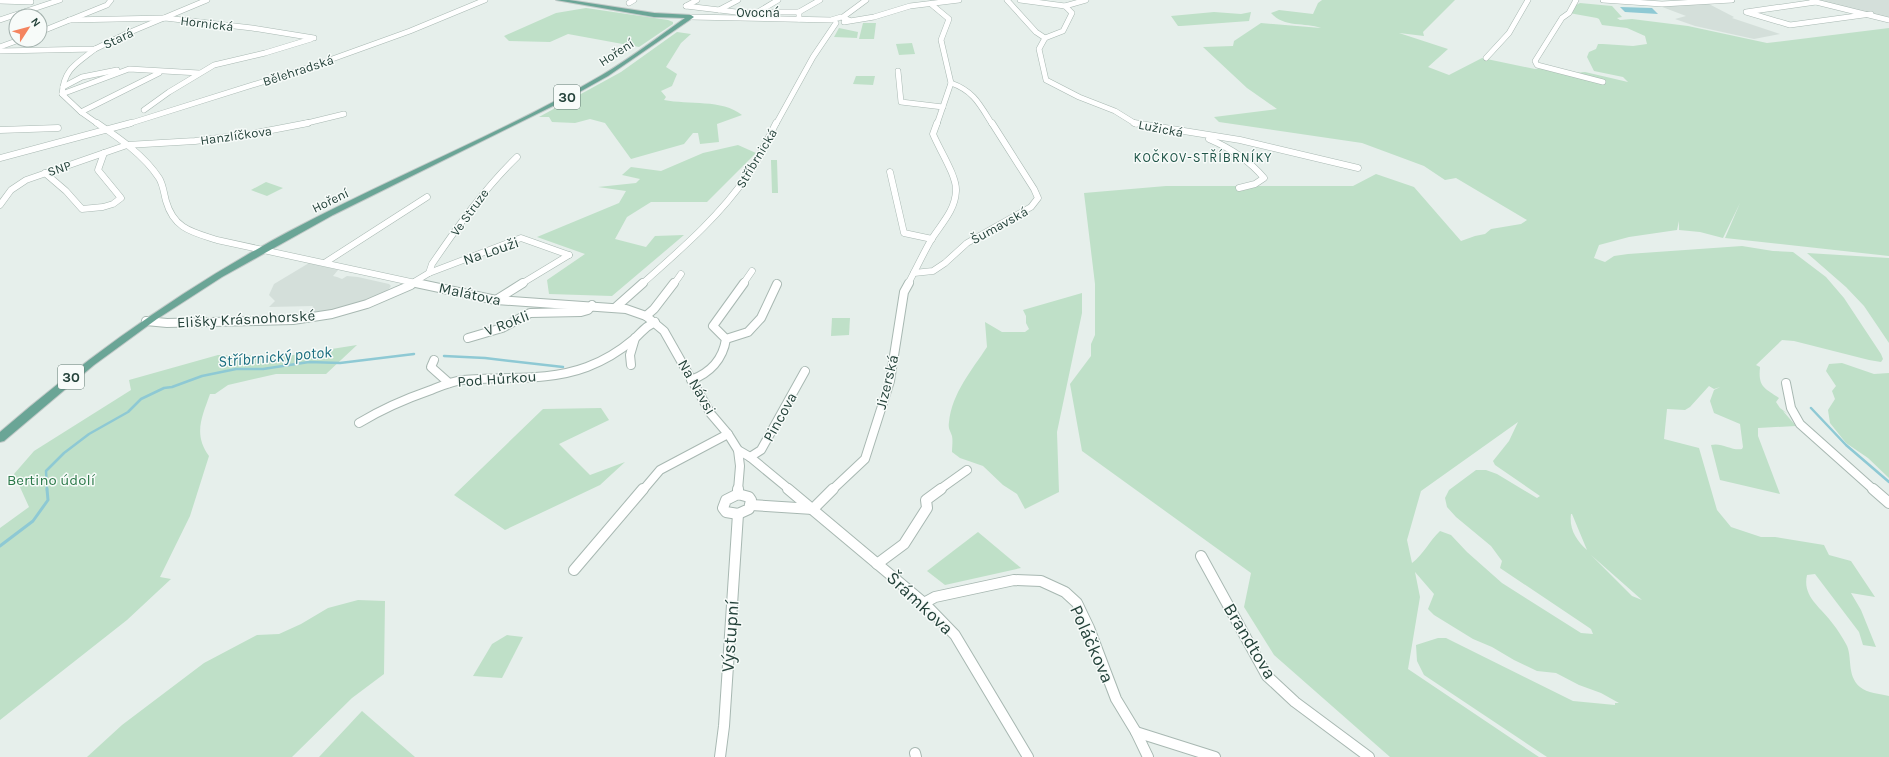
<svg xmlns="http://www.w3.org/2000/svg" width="1889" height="757" viewBox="0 0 1889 757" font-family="Karla,sans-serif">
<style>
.built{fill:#d4dfda}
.green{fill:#bfe0c8;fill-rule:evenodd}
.water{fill:#8ec9d4}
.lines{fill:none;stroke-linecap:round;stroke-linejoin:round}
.stream-far1{stroke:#8ec9d4;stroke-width:2.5}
.stream{stroke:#8ec9d4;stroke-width:3}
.minor-far3-casing{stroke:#a8b8b2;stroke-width:6}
.minor-far2-casing{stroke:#a8b8b2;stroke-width:7}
.minor-far1-casing{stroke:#a8b8b2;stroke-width:10}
.minor-casing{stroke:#a8b8b2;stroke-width:12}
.major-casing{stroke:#c2cac8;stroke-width:2}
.minor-far3{stroke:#fff;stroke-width:5}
.minor-far2{stroke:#fff;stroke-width:6}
.minor-far1{stroke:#fff;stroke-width:8}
.minor{stroke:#fff;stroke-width:10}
.major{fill:#6aa596;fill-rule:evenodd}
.labels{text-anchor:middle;stroke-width:3;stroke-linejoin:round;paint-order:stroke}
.far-street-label{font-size:13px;fill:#24423a;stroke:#f7fbf9}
.far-neighbourhood-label{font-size:13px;letter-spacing:1px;fill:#1f5548;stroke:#f7fbf9}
.shield{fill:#f7fbf9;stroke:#637a73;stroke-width:1}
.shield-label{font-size:14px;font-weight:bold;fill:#24423a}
.street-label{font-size:15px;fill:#24423a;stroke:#f7fbf9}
.park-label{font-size:15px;fill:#2d7a4b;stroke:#f7fbf9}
.water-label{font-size:16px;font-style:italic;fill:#1c6f80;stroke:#f7fbf9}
.near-street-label{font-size:18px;fill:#24423a;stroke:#f7fbf9}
</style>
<rect width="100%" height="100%" fill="#e6efeb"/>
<g class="built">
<polygon points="1811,0 1889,0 1889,19"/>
<polygon points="1707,3 1734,17 1732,18 1780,34 1754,39 1695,26 1675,19 1686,16 1657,5"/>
<polygon points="309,263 338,270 333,276 337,277 342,279 347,276 358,277 389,284 391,286 388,290 356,305 307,316 313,306 269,307 275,301 269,295 274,284"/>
</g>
<g class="green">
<path d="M1322 0H1455L1423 32 1424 36 1399 33 1448 49 1428 67 1449 75 1482 58 1535 69 1548 67 1575 73 1585 72 1628 82 1623 77 1594 71 1587 57 1589 52 1596 49 1598 44H1603L1633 46 1647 44 1645 36 1627 28 1602 25 1599 19 1597 18 1569 13 1574 6 1580 3 1612 6 1622 17 1617 18 1620 20 1632 19 1688 26 1767 43 1889 28V256L1725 238 1740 203 1723 238 1700 232 1679 230V221L1677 230 1629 237 1599 245 1594 258 1605 262 1614 256 1628 254 1742 246 1773 251 1793 252 1826 277 1844 298 1881 354 1883 359 1881 362 1869 360 1794 341 1782 340 1756 365 1760 367C1758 387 1764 388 1779 398L1776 402 1780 408 1788 414 1783 411 1796 426 1758 428V436L1780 494 1720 480 1711 445C1721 442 1732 451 1742 449L1743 447 1740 424 1714 413 1710 401 1714 390 1720 387 1714 389 1709 386 1690 407 1685 410 1667 409 1664 439 1699 448 1717 510 1731 527 1761 537H1775L1824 545 1829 555 1851 561 1875 597 1851 593 1861 610 1876 647 1863 645 1859 632 1815 574 1807 575C1802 597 1821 607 1833 624 1838 630 1842 637 1846 644 1853 656 1846 675 1860 687 1867 693 1880 694 1889 696V757H1547L1424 675 1417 661 1416 645 1438 638H1446L1573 701 1615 705V703H1619L1601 693 1579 685 1556 673 1537 671 1514 660 1492 647 1473 639 1434 615 1428 609 1434 594 1415 572 1420 597 1408 669 1539 757H1390L1274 655 1244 607 1251 573 1082 451 1070 384 1091 356V344L1095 335V284L1084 193 1166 186H1353L1376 174 1414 187 1461 241 1475 236 1485 234 1491 229 1521 224 1527 220 1456 178 1445 180 1424 166 1362 143 1219 122 1214 117 1277 109 1247 88 1203 47 1233 46 1234 41 1261 23 1321 28C1305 22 1284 28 1271 13L1279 10 1313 14 1318 3ZM1518 422 1509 441 1493 461 1495 465 1540 496 1537 498 1497 474 1486 470H1476L1449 490 1445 498 1447 507 1456 517 1491 546 1502 561 1500 568 1591 629 1593 634 1581 633 1502 583 1467 552 1451 535 1440 531C1429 541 1424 554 1412 563L1407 540 1421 491ZM1571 514H1572L1587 550C1576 540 1569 529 1571 514ZM1591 555 1642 600 1632 596Z"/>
<polygon points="586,8 668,20 673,22 673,24 639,47 568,34 550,42 509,41 504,36 556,13"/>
<polygon points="1214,12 1241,14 1251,12 1249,21 1181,26 1178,26 1171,16"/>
<polygon points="863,23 876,23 874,39 859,39"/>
<polygon points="839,28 858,32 857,38 834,37"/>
<path d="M677 32 691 34 681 43 666 67 677 74 672 86 661 91 666 97 664 100C689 105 722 99 742 115L717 124 719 142 700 144 698 133H693L684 144 631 159 605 123 590 119 575 123 552 122 549 117H539L621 72Z"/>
<polygon points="912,43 915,54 899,55 896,44"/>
<polygon points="856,76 875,76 873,85 853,84"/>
<polygon points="738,145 756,153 707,202 651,202 627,217 615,239 646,247 655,236 684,235 612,296 549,294 547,280 585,254 537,237 619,203 626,191 598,187 636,183 640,179 622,175 631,167 661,171 703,153"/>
<polygon points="771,160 777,160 778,193 772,193"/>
<polygon points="266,182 283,188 267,196 251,190"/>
<polygon points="1807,253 1889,258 1889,343 1864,306 1846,287"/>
<path d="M1082 293V313L1057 432 1059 492 1025 509 1017 494 1003 485 983 466 960 458 952 452C952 447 953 441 952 436 950 430 948 429 949 422 952 393 972 370 987 347L985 322 1002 332H1025L1029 329 1026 323V316L1023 310Z"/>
<polygon points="832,318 850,318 849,335 831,336"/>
<path d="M357 345 326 374H276L228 385 215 394H210C202 417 193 434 209 456L190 516 160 577 171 579 127 620 0 720V528L29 507 14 474 34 451 131 390 129 380 218 355 287 356Z"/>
<polygon points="1842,363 1874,374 1889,373 1889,478 1868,458 1846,443 1830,423 1828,410 1835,399 1832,391 1836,386 1826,371 1829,364"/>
<polygon points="601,408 609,420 559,444 590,475 625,462 600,485 505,530 454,495 543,409"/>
<polygon points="978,532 1021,568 945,585 927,571"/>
<polygon points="358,600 385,601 384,674 352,698 292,757 87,757 122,725 204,663 257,635 279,634 301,624 328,608"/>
<polygon points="507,635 523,637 502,678 473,676 492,644"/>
<polygon points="362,711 415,757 319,757"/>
</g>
<polygon class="water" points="1620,7 1652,8 1658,14 1625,12"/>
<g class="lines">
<g class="stream-far1">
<polyline points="444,356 485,358 563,367"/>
<polyline points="1811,408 1846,445 1889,482"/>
<polyline points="47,490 46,471 64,453 89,434 128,412 141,399 164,388 172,387 202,376 236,369 263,369 309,362 340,363 414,354"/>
</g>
<polyline class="stream" points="0,546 33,521 48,500 47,489"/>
<g class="minor-far3-casing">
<g id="minor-far3">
<polyline points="1007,0 1036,32 1045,38"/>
<polyline points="1020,0 1065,6 1072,13 1063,31 1045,38"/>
<polyline points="1576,0 1569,13 1562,18 1535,61 1537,65 1603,82"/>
<polyline points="1603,0 1662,4 1732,0"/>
<polyline points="0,1 31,2"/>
<polyline points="1812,1 1889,20"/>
<polyline points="1816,2 1746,12 1790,25 1871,14"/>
<polyline points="629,3 634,0"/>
<polyline points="931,4 949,19 941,40 951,83 937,124"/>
<polyline points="686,6 736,12 799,12 799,19"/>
<polyline points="686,6 697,0"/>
<polyline points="1065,6 1086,0"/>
<polyline points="719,10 738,0"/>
<polyline points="758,12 778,0"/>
<polyline points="799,12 820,0"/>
<polyline points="691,17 831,20 841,17 849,20"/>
<polyline points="843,17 866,0"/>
<polyline points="0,20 60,0"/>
<polyline points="69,20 165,18 252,28 314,38"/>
<polyline points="844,22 874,17 910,6 959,0"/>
<polyline points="40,32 107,5 111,0"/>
<polyline points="1045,38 1039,49 1046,80 1079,97 1115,111 1136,124"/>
<polyline points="0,47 19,40"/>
<path d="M95 49C76 64 64 69 62 94L81 112 98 124"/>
<polyline points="0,51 95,49 128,33 207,0"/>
<polyline points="1486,58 1509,33 1528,0"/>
<polyline points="898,71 901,102 943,107"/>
<path d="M951 83C974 91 980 105 992 124"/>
<polyline points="63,87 82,77 117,70"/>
<polyline points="62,94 129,69 199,73"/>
<polyline points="144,110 169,92 214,65 265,53 311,39"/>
<polyline points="81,112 159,73"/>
<polyline points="128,124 310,67 410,31 485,0"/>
<polyline points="303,124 344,114"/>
<polyline points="776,124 813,57 836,23"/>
</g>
</g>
<g class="minor-far2-casing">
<g id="minor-far2">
<path d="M97 123C119 138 144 155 159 178 163 184 164 194 166 201 174 229 192 232 217 240L420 284"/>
<polyline points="1134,123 1240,140 1358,168"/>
<polyline points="0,130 58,128"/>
<path d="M1209 139C1230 148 1249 160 1264 178L1255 184 1239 188"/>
<polyline points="0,158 131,123"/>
<polyline points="890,172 904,233 932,239"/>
<polyline points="45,173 66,191 82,209 103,207 113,204 121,198 98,170 104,153"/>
<polyline points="0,205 11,190 26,180 127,145 195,141 251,134 308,123"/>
<polyline points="326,262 427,197"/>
<path d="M429 273 432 264C458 226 484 189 517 157"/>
<polyline points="914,273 933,271 945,263 967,243 1031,207 1038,198 1034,189 992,123"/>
<polyline points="414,282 429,273 521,238 569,255"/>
<polyline points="521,284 569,255"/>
<path d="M642 284C679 251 719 217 747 176 758 160 767 141 776 123"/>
<polyline points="674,284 681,274"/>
<polyline points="743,284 752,271"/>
<path d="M908 284C916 269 923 254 931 240 941 224 955 211 956 191 957 176 939 149 933 134L937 123"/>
</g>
</g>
<g class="minor-far1-casing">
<g id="minor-far1">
<polyline points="416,283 496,300 626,309 646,316 664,331 711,414 728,434 738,450 740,466 738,490"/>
<polyline points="496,300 523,283"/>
<polyline points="616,307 643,283"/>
<polyline points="646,316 654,309 674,283"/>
<polyline points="146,321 167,323 293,320 332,314 367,304 411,285"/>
<polyline points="468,338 502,328 530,313 581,312 588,310 592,305"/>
<polyline points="726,339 748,332 761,318 777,284"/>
<polyline points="434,360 431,367 449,383"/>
<polyline points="631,365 630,355 635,338"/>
<path d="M691 380C710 373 723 359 726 339L713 326 744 283"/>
<polyline points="1786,383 1791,408 1800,424 1874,490"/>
<path d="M359 423C382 409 405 399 431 390 441 386 452 381 463 380 504 376 547 382 587 367 603 361 621 350 634 339 643 331 643 328 655 322"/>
<polyline points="738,450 750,457 790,490"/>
<polyline points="750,457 761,450 805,371"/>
<polyline points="643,490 660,470 728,434"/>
<polyline points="832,490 865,459 890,381 904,292 909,283"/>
<polyline points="939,490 967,470"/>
</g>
</g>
<g class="minor-casing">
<g id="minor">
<polyline points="788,489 924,603 955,635 1028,757"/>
<polyline points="1873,489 1889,503"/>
<polyline points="738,494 738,489"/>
<polygon points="738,494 749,497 751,500 749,509 738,514 726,512 723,508 726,500"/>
<polyline points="751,505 813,509"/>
<polyline points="813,509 833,489"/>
<polyline points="1201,556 1267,676 1295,702 1369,757"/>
<polyline points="877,564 904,544 927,508 926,500 941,489"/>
<polyline points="574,570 643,489"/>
<polyline points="924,603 935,597 1014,580 1041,581 1065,592 1077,603 1089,628 1116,699 1136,732 1148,757"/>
<polyline points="1136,732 1215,757"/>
<polyline points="915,753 916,757"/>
<polyline points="720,757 724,726 738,514"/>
</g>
</g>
<g class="major-casing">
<path id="major" d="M556 0H569L654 13 691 15 694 17 608 76 567 99 333 215 222 277 157 319 94 365 4 441 0 442V432C89 355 184 288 288 232 391 177 501 134 602 75 631 58 658 37 685 18L654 17Z"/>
</g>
<use href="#minor-far3" class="minor-far3"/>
<use href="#minor-far2" class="minor-far2"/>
<use href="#minor-far1" class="minor-far1"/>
<use href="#minor" class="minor"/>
<use href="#major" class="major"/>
</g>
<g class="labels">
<g class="far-street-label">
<text x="758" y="17">Ovocná</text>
<text transform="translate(207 23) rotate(7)" y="5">Hornická</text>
<text transform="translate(118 38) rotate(-25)" y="5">Stará</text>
<text transform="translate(616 52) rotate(-33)" y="5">Hoření</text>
<text transform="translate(298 70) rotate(-18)" y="5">Bělehradská</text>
<text transform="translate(1161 128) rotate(11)" y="5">Lužická</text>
<text transform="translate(236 135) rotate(-8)" y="5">Hanzlíčkova</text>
<text transform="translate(756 158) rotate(-59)" y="5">Stříbrnická</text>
<text transform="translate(59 168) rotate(-19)" y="5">SNP</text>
<text transform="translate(330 200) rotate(-26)" y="5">Hoření</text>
<text transform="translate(469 212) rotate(-54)" y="5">Ve Struze</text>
<text transform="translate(999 225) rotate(-29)" y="5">Šumavská</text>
</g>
<g class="far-neighbourhood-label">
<text x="1203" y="162">KOČKOV-STŘÍBRNÍKY</text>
</g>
<g class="shield">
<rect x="554" y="85" width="26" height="24" rx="3"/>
<rect x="58" y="365" width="26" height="24" rx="3"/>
</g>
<g class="shield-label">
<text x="567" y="102">30</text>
<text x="71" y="382">30</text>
</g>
<g class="street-label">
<text transform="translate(491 251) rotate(-19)" y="5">Na Louži</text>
<text transform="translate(470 294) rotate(12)" y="5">Malátova</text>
<text transform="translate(246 319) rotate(-3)" y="5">Elišky Krásnohorské</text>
<text transform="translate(507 323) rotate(-21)" y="5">V Rokli</text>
<text transform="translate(497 379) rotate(-4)" y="5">Pod Hůrkou</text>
<text transform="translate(887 382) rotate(-76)" y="5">Jizerská</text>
<text transform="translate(697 387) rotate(60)" y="5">Na Návsi</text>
<text transform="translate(780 417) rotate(-61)" y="5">Pincova</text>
</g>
<g class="park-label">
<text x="51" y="485">Bertino údolí</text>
</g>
<g class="water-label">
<text transform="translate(275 356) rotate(-5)" y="6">Stříbrnický potok</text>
</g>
<g class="near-street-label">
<text transform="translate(920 603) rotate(43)" y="6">Šrámkova</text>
<text transform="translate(730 636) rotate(-86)" y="6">Výstupní</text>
<text transform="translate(1250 641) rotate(59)" y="6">Brandtova</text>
<text transform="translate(1092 644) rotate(66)" y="6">Poláčkova</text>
</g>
</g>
<g transform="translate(28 28) rotate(54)"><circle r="19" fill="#f7fbf9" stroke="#a3b1ad"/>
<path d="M0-3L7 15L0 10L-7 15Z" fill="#f4845f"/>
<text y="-6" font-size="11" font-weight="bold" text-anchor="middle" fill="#24423a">N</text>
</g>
</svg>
